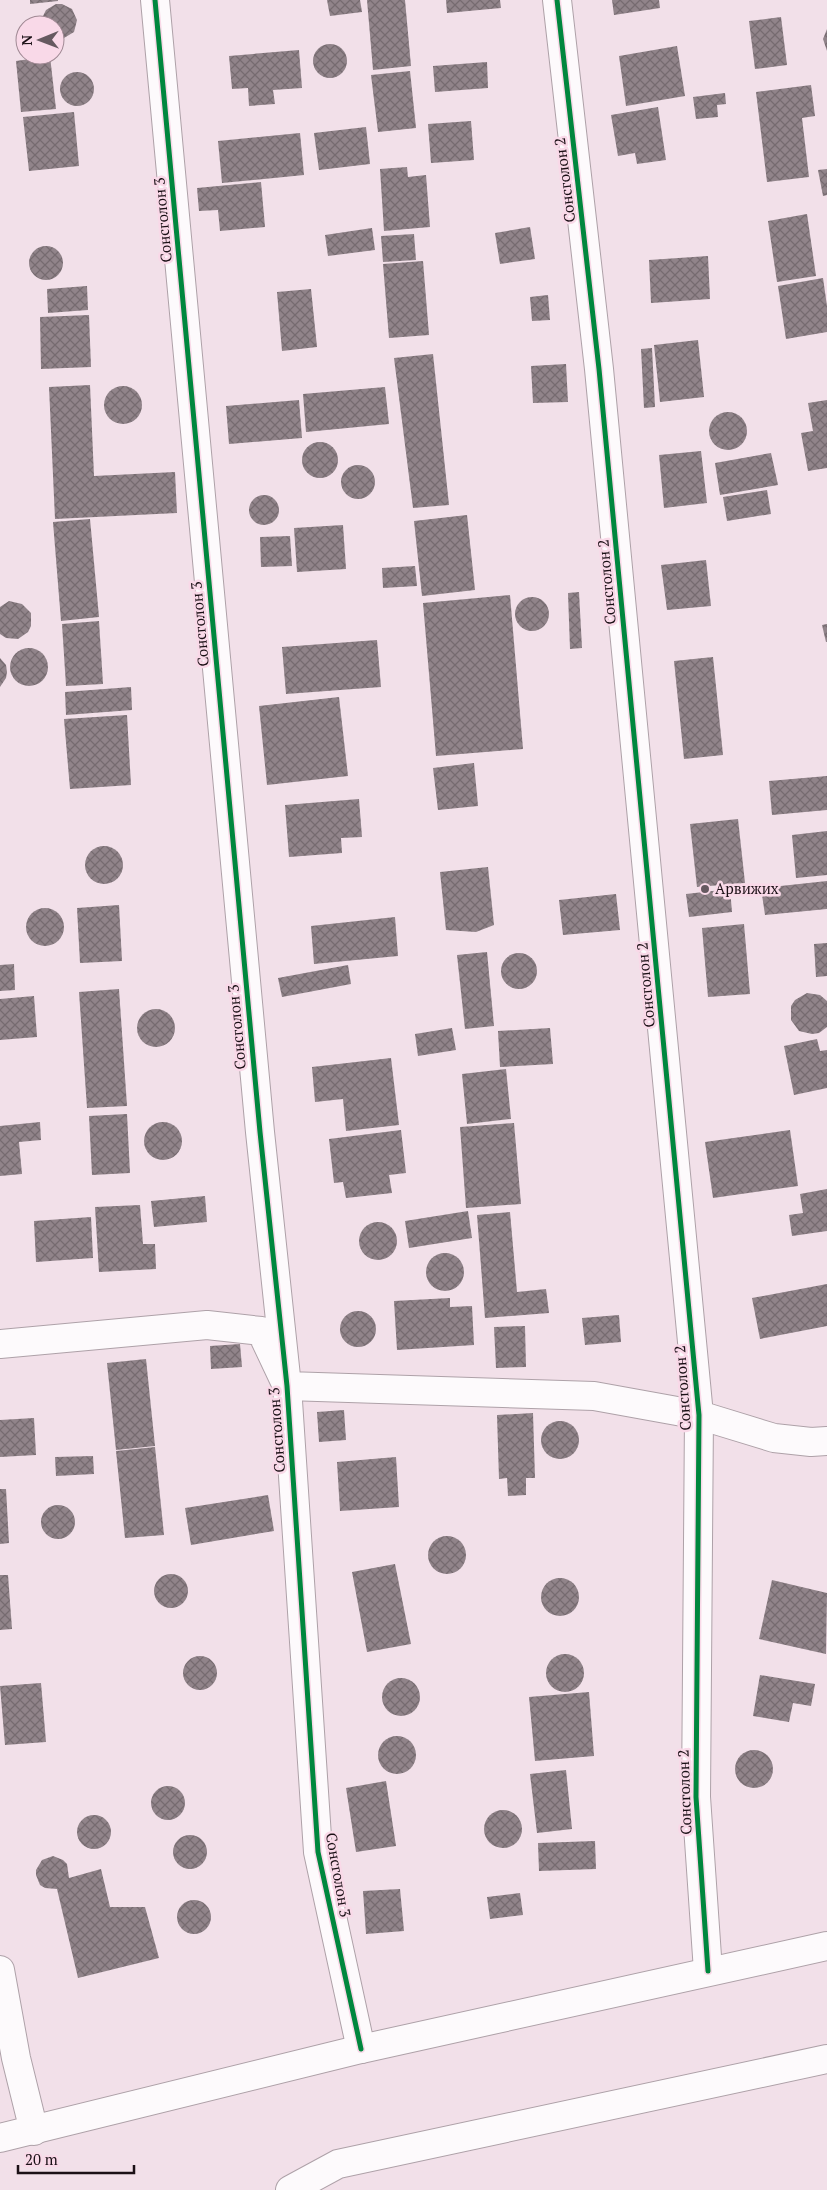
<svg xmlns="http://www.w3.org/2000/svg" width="827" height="2190" viewBox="0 0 827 2190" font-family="'PT Serif',serif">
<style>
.building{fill:url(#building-cross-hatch)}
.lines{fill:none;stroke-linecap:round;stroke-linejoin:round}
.street-casing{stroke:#aea1a8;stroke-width:30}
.street{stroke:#fdfafc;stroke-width:28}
.cycleway-casing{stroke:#f9d9e8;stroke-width:8}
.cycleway{stroke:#00873e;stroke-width:5}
.poi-dot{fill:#665960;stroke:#f9d9e8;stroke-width:2}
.labels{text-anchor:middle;stroke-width:5;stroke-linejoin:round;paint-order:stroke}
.street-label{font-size:15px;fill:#1b1016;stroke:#f9d9e8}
.poi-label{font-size:15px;fill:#1b1016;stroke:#f9d9e8;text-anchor:start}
</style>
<defs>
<pattern id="building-cross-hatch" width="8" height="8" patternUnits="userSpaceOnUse" patternTransform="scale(1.25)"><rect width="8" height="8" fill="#91848a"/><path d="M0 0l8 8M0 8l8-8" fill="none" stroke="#766b70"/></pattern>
</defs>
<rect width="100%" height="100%" fill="#f2e0e9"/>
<g class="building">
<polygon points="30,0 58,0 58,1 30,4"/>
<polygon points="327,0 360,0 362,12 330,16"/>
<polygon points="367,0 405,0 411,66 373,70"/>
<polygon points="446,0 500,0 501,8 447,13"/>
<polygon points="612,0 659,0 660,8 614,15"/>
<polygon points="56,4 62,4 72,9 77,20 74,32 64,38 55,38 55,25 43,25 43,16 46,10"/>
<polygon points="781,17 787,65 755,69 749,21"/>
<polygon points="827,29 827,51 823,39"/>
<circle cx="330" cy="61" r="17"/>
<polygon points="677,46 685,96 626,106 619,56"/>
<polygon points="299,50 302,88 273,90 275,104 249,106 248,88 232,89 229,56"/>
<polygon points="50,56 56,109 21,112 16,61"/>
<polygon points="487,62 488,88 435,92 433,66"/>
<polygon points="410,71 416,128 378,132 371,75"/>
<circle cx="77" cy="89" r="17"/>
<polygon points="811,85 815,116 802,118 809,177 767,182 756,92"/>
<polygon points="725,93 726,104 717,105 718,117 696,119 693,97"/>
<polygon points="658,107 666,160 637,164 635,153 618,156 611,115"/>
<polygon points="74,112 79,166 29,171 23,117"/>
<polygon points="471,121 474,160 431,163 428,124"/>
<polygon points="366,127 370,164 319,170 314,133"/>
<polygon points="300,133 304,175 222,183 218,141"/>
<polygon points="407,167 408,177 426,175 430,227 384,231 380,169"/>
<polygon points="827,169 827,195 823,196 818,170"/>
<polygon points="261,182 265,227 220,231 218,210 199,211 197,188"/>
<polygon points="807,214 816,276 777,282 768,221"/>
<polygon points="530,227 535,259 500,264 495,233"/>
<polygon points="372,228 375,250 328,256 325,235"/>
<polygon points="414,234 416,260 383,262 381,236"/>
<circle cx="46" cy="263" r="17"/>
<polygon points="708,256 710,299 651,303 649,260"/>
<polygon points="423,261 429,335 389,338 383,264"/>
<polygon points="823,278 827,306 827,332 786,339 778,286"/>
<polygon points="87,286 88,310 48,313 47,289"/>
<polygon points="311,289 317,347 282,351 277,292"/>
<polygon points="548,295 550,320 532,321 530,297"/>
<polygon points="89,315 91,367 41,369 40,317"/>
<polygon points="698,340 704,397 660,402 654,345"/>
<polygon points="652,348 655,407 644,408 641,349"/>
<polygon points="433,354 449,505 413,508 394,358"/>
<polygon points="566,364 568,402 533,403 531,366"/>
<polygon points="90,385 94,476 175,472 177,513 55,519 49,387"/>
<circle cx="123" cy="405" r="19"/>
<polygon points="385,387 389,424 306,432 303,394"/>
<polygon points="299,400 302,438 229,444 226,406"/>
<polygon points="827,400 827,468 808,471 801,433 813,431 808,403"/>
<circle cx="728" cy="431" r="19"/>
<circle cx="320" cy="460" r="18"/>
<polygon points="701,451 707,503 664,508 659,455"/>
<polygon points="771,453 778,485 720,495 715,463"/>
<circle cx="358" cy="482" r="17"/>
<polygon points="767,490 771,514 727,521 723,497"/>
<circle cx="264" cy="510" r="15"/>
<polygon points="467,515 475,590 422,596 414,521"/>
<polygon points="90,519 99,617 61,621 53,522"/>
<polygon points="343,525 346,569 297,572 294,528"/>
<polygon points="290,536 292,566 261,567 260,537"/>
<polygon points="706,560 711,606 667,610 661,565"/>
<polygon points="415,566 417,586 383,588 382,568"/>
<polygon points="579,592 582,648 570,649 568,593"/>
<polygon points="510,595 523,749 436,756 423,603"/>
<circle cx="532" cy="614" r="17"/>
<polygon points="9,601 22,604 31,613 31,626 28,632 18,639 6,638 0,634 0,607"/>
<polygon points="99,621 103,684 66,686 62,624"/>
<polygon points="827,624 827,642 826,642 822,625"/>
<polygon points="377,640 381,687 286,694 282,647"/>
<circle cx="29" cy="667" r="19"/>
<polygon points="713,657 723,755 684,759 674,661"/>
<polygon points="0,658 6,665 7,672 6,678 0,687"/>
<polygon points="131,687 132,710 66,715 65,692"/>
<polygon points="339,697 348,776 267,785 259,706"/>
<polygon points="127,715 131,785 70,789 64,719"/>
<polygon points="474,763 478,806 438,810 433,768"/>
<polygon points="827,776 827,810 772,815 769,781"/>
<polygon points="359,799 362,837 341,838 342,853 289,857 285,805"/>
<polygon points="738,819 745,883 697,887 690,824"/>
<polygon points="827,831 827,875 796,878 792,835"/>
<circle cx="104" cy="865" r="19"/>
<polygon points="488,867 494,925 476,932 446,930 440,872"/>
<polygon points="827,881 827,909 765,915 761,888"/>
<polygon points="730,889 732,912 689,917 686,894"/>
<polygon points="616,894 620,930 563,935 559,900"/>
<polygon points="119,905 122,961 80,963 77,908"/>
<circle cx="45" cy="927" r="19"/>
<polygon points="395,917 398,956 314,964 311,926"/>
<polygon points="744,924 750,994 708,997 702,928"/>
<polygon points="827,943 827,976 816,977 814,944"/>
<polygon points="487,952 494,1026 465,1029 457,955"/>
<circle cx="519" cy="971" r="18"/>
<polygon points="14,964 15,990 0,991 0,965"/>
<polygon points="348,965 351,984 282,997 278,978"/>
<polygon points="119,989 127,1106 87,1108 79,992"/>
<polygon points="807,993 820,995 827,1001 827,1027 819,1033 812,1034 799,1031 791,1020 791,1006 795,1000"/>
<polygon points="34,996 37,1037 0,1040 0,999"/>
<circle cx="156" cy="1028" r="19"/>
<polygon points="452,1028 456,1050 418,1056 415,1034"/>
<polygon points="550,1028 553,1064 500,1067 498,1031"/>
<polygon points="817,1039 820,1051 827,1050 827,1088 794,1095 784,1046"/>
<polygon points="391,1058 399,1125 346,1131 343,1099 315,1102 312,1067"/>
<polygon points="506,1069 511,1119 467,1124 462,1074"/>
<polygon points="127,1114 130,1173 92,1175 89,1116"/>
<polygon points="40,1122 41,1140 19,1142 22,1174 0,1176 0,1126"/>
<circle cx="163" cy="1141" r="19"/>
<polygon points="514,1123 521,1204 466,1208 460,1127"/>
<polygon points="401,1130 406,1173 389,1175 392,1193 346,1198 343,1182 334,1183 329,1139"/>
<polygon points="790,1130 798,1186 713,1198 705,1142"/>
<polygon points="827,1189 827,1231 792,1236 789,1215 803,1213 800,1194"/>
<polygon points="205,1196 207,1222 154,1227 151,1201"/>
<polygon points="140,1205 143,1244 155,1244 156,1269 99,1272 95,1207"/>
<polygon points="468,1211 472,1238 409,1248 405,1221"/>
<polygon points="510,1212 517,1292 546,1289 549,1313 485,1318 477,1215"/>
<polygon points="91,1217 93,1258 36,1262 34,1221"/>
<circle cx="378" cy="1241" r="19"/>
<circle cx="445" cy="1272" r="19"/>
<polygon points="827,1284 827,1326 760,1339 752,1298"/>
<polygon points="450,1298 450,1307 472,1306 474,1345 397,1350 394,1301"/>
<circle cx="358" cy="1329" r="18"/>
<polygon points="619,1315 621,1342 585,1345 582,1318"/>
<polygon points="525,1326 526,1367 496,1368 494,1327"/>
<polygon points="240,1344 242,1367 211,1369 210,1346"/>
<polygon points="146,1359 155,1446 116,1450 107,1363"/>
<polygon points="344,1410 346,1440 319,1442 317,1412"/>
<polygon points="533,1413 535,1478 526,1478 526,1495 508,1496 507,1478 499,1479 497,1415"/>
<polygon points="34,1418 36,1455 0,1457 0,1420"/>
<circle cx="560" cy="1440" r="19"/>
<polygon points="155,1447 164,1535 125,1538 116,1451"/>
<polygon points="93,1456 94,1474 56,1476 55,1457"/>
<polygon points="396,1457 399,1507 340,1511 337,1462"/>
<polygon points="0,1489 6,1489 9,1543 0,1544"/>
<polygon points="268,1495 274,1531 191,1545 185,1508"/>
<circle cx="58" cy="1522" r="17"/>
<circle cx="447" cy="1555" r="19"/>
<polygon points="395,1564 411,1644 367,1652 352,1572"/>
<circle cx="171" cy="1591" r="17"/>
<polygon points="0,1575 8,1575 12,1629 0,1630"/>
<circle cx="560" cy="1597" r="19"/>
<polygon points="772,1580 827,1593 826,1654 759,1639"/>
<circle cx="565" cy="1673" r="19"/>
<circle cx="200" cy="1673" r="17"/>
<polygon points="760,1675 815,1684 811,1706 793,1703 789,1722 753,1716"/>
<circle cx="401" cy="1697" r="19"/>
<polygon points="41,1683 46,1742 5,1745 0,1686"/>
<polygon points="589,1692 594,1756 535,1761 529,1697"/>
<circle cx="397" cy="1755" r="19"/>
<circle cx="754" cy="1769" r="19"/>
<polygon points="566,1770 572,1829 537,1833 530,1774"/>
<polygon points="386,1781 396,1846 356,1852 346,1788"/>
<circle cx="168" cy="1803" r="17"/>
<circle cx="503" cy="1829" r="19"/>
<circle cx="94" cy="1832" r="17"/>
<circle cx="190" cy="1852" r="17"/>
<polygon points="595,1841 596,1869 539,1871 538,1843"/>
<polygon points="53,1856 63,1860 67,1864 69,1878 101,1869 110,1907 145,1907 159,1958 78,1978 57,1889 45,1888 40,1885 36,1875 36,1870 42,1860"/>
<polygon points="400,1889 404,1931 366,1934 363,1891"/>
<polygon points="520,1893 523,1915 490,1919 487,1897"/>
<circle cx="194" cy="1917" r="17"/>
</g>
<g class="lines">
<g class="street-casing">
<g id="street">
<polyline points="155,0 260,1132 287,1386 318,1852 361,2049"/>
<polyline points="557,0 599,369 699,1415 696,1797 708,1971"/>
<polyline points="0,1344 207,1325 261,1331 287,1386 594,1396 699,1415 774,1438 811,1442 827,1441"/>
<polyline points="0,1970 16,2058 34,2131"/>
<polyline points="0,2138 361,2049 827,1946"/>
<polyline points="290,2190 338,2164 827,2059"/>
</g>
</g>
<use href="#street" class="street"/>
<g class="cycleway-casing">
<g id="cycleway">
<polyline points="155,0 260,1132 287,1386 318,1852 361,2049"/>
<polyline points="557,0 599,369 699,1415 696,1797 708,1971"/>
</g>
</g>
<use href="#cycleway" class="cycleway"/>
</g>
<circle class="poi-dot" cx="705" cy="889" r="5"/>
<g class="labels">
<g class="street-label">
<text transform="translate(565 180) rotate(-97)" y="5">Сонсголон 2</text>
<text transform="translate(163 220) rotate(-95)" y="5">Сонсголон 3</text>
<text transform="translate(607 582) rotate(-95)" y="5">Сонсголон 2</text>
<text transform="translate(200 624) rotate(-95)" y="5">Сонсголон 3</text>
<text transform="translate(646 985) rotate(-95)" y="5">Сонсголон 2</text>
<text transform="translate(237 1027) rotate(-95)" y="5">Сонсголон 3</text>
<text transform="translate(683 1388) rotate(-94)" y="5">Сонсголон 2</text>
<text transform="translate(277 1430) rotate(-94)" y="5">Сонсголон 3</text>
<text transform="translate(685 1792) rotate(-92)" y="5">Сонсголон 2</text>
<text transform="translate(338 1875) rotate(80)" y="5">Сонсголон 3</text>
</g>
<g class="poi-label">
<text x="715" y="894">Арвижих</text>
</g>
</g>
<g transform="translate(40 40) rotate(269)"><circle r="24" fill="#f9d9e8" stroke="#a08994"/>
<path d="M0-4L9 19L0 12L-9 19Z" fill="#665960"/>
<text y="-8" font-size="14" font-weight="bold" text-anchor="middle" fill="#1b1016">N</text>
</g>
<path d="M18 2165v8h116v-8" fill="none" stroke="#1b1016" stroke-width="2.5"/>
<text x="25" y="2165" font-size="15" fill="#1b1016" stroke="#f9d9e8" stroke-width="4" paint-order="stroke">20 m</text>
</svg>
